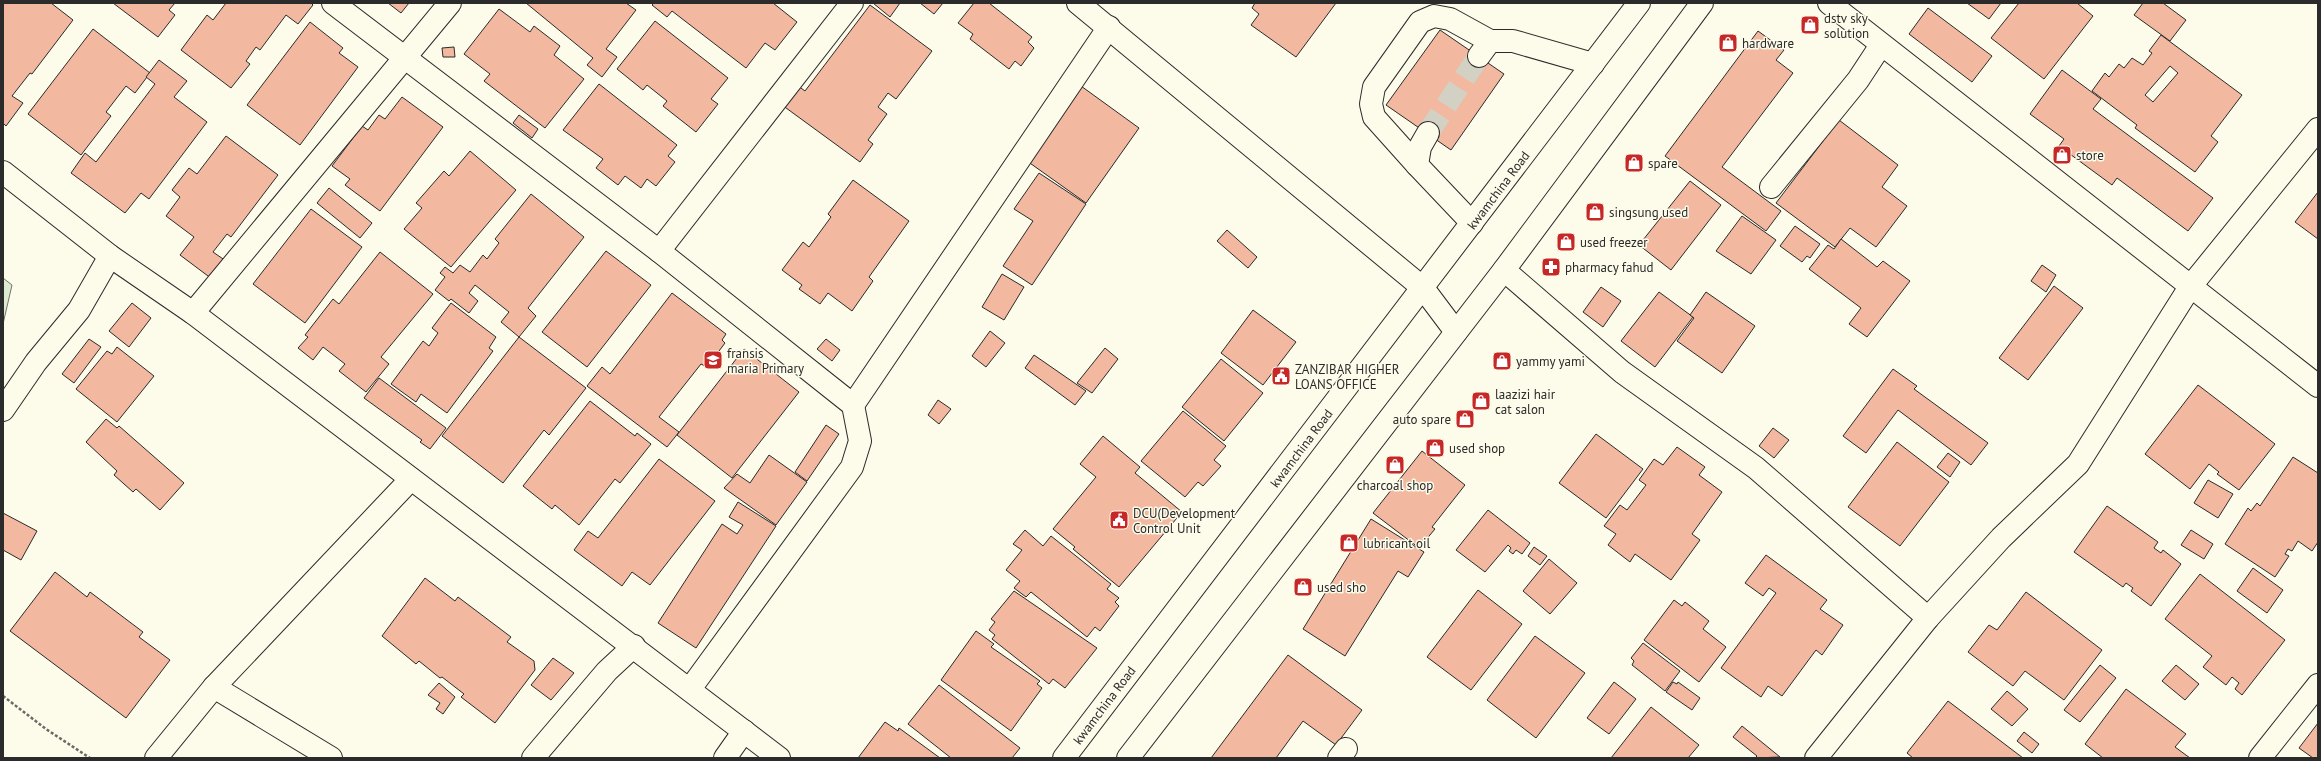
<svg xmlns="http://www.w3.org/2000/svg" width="2321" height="761" viewBox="0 0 2321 761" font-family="'PT Sans',sans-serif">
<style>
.green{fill:#deebd1;stroke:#74746e}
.building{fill:#f2b8a0;stroke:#2b2b2b;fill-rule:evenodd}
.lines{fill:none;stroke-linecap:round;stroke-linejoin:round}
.minor-tunnel{stroke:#d3d1c4;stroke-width:22;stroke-dasharray:22 11;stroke-linecap:butt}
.minor-casing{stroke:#2b2b2b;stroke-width:24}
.major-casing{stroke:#2b2b2b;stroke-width:24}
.path{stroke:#6a6964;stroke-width:2.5;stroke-dasharray:3 2;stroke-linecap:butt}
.minor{stroke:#fdfbea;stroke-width:22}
.major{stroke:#fdfbea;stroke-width:22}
.labels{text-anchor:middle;stroke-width:3;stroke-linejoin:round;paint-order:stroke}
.poi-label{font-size:13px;fill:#2b2b2b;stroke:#fdfbea;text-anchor:start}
.street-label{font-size:13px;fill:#2b2b2b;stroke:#fdfbea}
</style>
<rect width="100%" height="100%" fill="#fdfbea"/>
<polygon class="green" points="3,278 12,285 3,324"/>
<g class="building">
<polygon points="3,3 51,3 73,20 32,74 30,73 12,96 23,103 6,126 3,123"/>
<polygon points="113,3 175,3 169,10 175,15 158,37"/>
<polygon points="226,3 311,3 313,5 298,24 286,15 260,50 256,47 246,61 250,64 231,88 181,50 207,15 213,20"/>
<polygon points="388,3 409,3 401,13"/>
<polygon points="526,3 626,3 636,10 606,49 617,57 602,77 587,65 593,58"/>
<polygon points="654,3 773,3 797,22 775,50 765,43 746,68 672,11 667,17 652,5"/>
<polygon points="873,3 900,3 890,17"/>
<polygon points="920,3 943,3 934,14"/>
<polygon points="974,3 989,3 1032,37 1028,42 1034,48 1021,66 1015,61 1009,69 970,39 973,34 958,23"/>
<polygon points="1255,3 1336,3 1296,57 1251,25 1259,14 1252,8"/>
<polygon points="1967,3 2001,3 1989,19"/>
<polygon points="2019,3 2077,3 2093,16 2044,79 1991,38"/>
<polygon points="2143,3 2163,3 2186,20 2170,41 2134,15"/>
<polygon points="870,5 932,51 896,99 888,93 878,107 887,114 868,140 873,144 860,162 782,105 797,85 805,91"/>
<polygon points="1928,8 1992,56 1972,82 1909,34"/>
<polygon points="499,9 530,32 534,26 560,46 554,55 584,79 545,128 484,81 490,74 464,54"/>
<polygon points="655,21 728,78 711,99 718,104 696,132 663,106 667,101 647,85 643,90 617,69"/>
<polygon points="310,22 343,48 339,53 358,67 300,145 247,105"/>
<polygon points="93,29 150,73 135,93 126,86 106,112 111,116 81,155 28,114"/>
<polygon points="1440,30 1504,74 1451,150 1386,105"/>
<polygon points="1758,31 1784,50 1776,60 1793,73 1722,167 1781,211 1766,231 1665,156"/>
<path d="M2161 35 2242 95 2211 136 2218 142 2195 172 2135 128 2137 125 2092 91 2105 73 2109 77 2119 64 2124 68 2132 58 2143 65 2152 53 2149 51ZM2170 66 2178 73 2153 102 2145 95Z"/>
<polygon points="454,47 455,57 443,57 442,48"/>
<polygon points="159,60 187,81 174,97 207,122 149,199 141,193 125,213 71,173 85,153 96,162 155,84 146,77"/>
<polygon points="2062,70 2101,99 2093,109 2213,198 2188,231 2117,178 2112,185 2059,146 2064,139 2030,114"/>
<polygon points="599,84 677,145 668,156 675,162 656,186 647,179 641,188 625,176 618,185 596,168 603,159 563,130"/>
<polygon points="1081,86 1139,128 1086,203 1027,161"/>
<polygon points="402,97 443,127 380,211 345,185 350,179 332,166 362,126 368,130 379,115 385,119"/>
<polygon points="519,115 538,129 532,138 513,123"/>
<polygon points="1839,120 1898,165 1882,187 1907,206 1876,247 1850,228 1835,247 1776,203"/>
<polygon points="226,136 278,175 231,237 227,234 213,252 226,261 212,279 180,255 194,237 166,216 180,197 172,190 189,168 197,174"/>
<polygon points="470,151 516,190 451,267 404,229 422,208 416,203 444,171 449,176"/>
<polygon points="1039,173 1086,204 1032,285 1003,266 1033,221 1014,209"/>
<polygon points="853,180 909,221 869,277 873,281 852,311 828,293 820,304 799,289 802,285 782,270 803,242 809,247 831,217 828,214"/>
<polygon points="1690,181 1721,205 1671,270 1639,245"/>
<polygon points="329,188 372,223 360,238 317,203"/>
<polygon points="2318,192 2318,239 2295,222"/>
<polygon points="531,194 584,237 528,308 536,316 519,337 501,322 509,312 475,285 469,293 478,301 469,313 451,299 449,301 435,290 445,277 440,273 445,267 453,273 460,265 470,272 483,255 487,259 499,243 495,239"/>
<polygon points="311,209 362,247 305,323 253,284"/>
<polygon points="1742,216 1776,240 1751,274 1716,251"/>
<polygon points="1795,226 1820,244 1810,258 1807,256 1802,262 1780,246"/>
<polygon points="1227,230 1257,257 1248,268 1217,241"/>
<polygon points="1841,239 1877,267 1883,261 1910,281 1867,337 1849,324 1861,308 1809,269 1828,245 1834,249"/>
<polygon points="606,251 651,285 587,367 542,332"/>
<polygon points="380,252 433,294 381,357 389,364 366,392 339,371 345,364 323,347 313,360 298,348 308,337 305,335 333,299 339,304"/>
<polygon points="2042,265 2056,275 2046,292 2031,281"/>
<polygon points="1002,274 1024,287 1004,320 982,307"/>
<polygon points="2054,286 2083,308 2028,380 1999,358"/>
<polygon points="1601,287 1621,301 1603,327 1583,312"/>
<polygon points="1659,292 1693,317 1655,367 1621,341"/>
<polygon points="1706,292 1755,326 1722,373 1677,341 1694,318 1690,315"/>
<polygon points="672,293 726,334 722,340 725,343 707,367 701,364 659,417 679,432 667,447 587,386 602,367 610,374"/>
<polygon points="132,303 151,318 129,347 109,331"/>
<polygon points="451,303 496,337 489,348 493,351 447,413 421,394 416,402 391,384 423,341 429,346 438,333 432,328"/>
<polygon points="1253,310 1296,342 1263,385 1221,353"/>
<polygon points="990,331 1005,343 986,367 972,356"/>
<polygon points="519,337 586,388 549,435 544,430 503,483 442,436"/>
<polygon points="89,339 101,347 74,383 62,374"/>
<polygon points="826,339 840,350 832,361 817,349"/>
<polygon points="117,347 154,376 117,422 76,389 107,351 112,354"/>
<polygon points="1105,348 1118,359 1092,393 1077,383"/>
<polygon points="744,349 799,392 732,478 677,435"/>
<polygon points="1034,355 1086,391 1075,405 1025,368"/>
<polygon points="1221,359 1263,393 1224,441 1182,407"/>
<polygon points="1893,369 1917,386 1914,389 1988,443 1971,465 1898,410 1866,453 1843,436"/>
<polygon points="379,378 446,428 430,449 420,442 422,440 364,398"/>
<polygon points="2198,385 2275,444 2239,490 2217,474 2219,472 2209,464 2190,489 2145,454"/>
<polygon points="938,400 951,409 939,424 928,415"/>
<polygon points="590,401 635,436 637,433 651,444 620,483 615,479 579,525 555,505 552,509 523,486"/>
<polygon points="1183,411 1226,446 1214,460 1221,466 1203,486 1198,482 1185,497 1141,461"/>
<polygon points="106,419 117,428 119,426 184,483 160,510 136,489 133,492 114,475 117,471 86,442"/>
<polygon points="826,425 839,434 807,481 795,472"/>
<polygon points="1773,428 1789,440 1774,458 1759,446"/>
<polygon points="1596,434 1643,469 1606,518 1559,483"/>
<polygon points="1103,436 1140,467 1135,473 1182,512 1119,587 1073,549 1075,547 1053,529 1096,477 1080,464"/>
<polygon points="1897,442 1949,482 1900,546 1848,507"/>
<polygon points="1677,447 1705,467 1699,475 1722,492 1692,534 1700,540 1671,580 1635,554 1630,562 1608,545 1616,534 1604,526 1620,505 1627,510 1646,485 1639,480 1654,459 1663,465"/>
<polygon points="1422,451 1465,485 1432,527 1435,529 1419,548 1373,513"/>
<polygon points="1948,453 1960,462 1950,477 1937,467"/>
<polygon points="769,455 807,482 776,525 724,488 737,474 750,483"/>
<polygon points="2293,457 2318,473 2318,542 2312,551 2298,541 2292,551 2288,549 2285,554 2289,556 2275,577 2225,544 2248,508 2251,511 2257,503 2260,506"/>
<polygon points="659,459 715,501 650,585 632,572 622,586 574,550 588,531 598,538"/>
<polygon points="2208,480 2233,494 2218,518 2194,503"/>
<polygon points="738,502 776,526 696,648 658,623 722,524 737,534 743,525 729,517"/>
<polygon points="2107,506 2158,542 2154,548 2161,553 2163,550 2181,564 2151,606 2131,591 2133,588 2126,583 2123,587 2074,552"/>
<polygon points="1488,510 1530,543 1522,554 1516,550 1513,554 1509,551 1511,548 1508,545 1485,572 1456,550"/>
<polygon points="3,513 37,531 21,560 3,550"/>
<polygon points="1371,519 1424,552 1408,577 1398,571 1345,656 1303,629"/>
<polygon points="1025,530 1043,546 1051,536 1111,584 1107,589 1119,598 1115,602 1119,606 1100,631 1095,627 1087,637 1031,592 1026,597 1014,588 1020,581 1006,570 1022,550 1013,544"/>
<polygon points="2191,530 2213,544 2204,559 2181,545"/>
<polygon points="1534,547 1547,556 1540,565 1528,556"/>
<polygon points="1766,555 1827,600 1820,609 1843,625 1822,655 1816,650 1782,696 1768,686 1761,697 1721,668 1776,593 1769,588 1763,596 1745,583"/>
<polygon points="1549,559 1577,583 1550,614 1523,591"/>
<polygon points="2253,568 2283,590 2267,613 2237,591"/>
<polygon points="55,572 87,597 90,592 143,632 139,637 170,660 126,718 10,631"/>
<polygon points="2200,574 2285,640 2242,695 2235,689 2239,683 2232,677 2226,685 2203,667 2212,656 2165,619"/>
<polygon points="425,578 455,601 458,597 511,637 507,642 534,661 535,670 495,723 461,697 464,694 442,677 440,678 419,661 416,664 382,636"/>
<polygon points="1478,590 1522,624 1471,690 1427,657"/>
<polygon points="1014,591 1097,648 1065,688 1053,679 1049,684 992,639 995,635 989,630 995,622 991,619"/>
<polygon points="2026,592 2102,650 2064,700 2025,671 2013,686 1968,652 1989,625 1997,630"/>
<polygon points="1674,600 1682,606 1685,602 1709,621 1703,629 1726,647 1699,682 1644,640"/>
<polygon points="976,631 994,644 991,647 1040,681 1037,684 1042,688 1011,731 941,680"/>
<polygon points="1535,636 1585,673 1536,738 1487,700"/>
<polygon points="1643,643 1680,671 1665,691 1632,665 1634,661 1631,658"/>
<polygon points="1288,655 1362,710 1336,745 1303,721 1276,758 1211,758"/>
<polygon points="553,658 574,673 551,700 531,685"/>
<polygon points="2100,665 2116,678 2080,722 2064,710"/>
<polygon points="2176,665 2199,684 2185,700 2162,681"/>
<polygon points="1614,682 1636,699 1609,734 1587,718"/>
<polygon points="1673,682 1677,684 1678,682 1700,698 1692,710 1666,692"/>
<polygon points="439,683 455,697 443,714 436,709 440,703 428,695"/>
<polygon points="939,685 1020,748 1012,758 951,758 908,724"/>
<polygon points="2126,689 2186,734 2175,747 2190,758 2103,758 2085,744"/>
<polygon points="2007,691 2028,709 2012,726 1991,709"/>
<polygon points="1948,701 2023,758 1913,758 1907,753"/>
<polygon points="1651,707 1699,745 1688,758 1611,758"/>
<polygon points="885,722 898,731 899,728 940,758 858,758"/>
<polygon points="2318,723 2318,758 2313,758 2299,748"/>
<polygon points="1742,726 1780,757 1755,758 1757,756 1733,737"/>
<polygon points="2024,732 2039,744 2032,753 2017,741"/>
</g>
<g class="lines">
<polyline class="minor-tunnel" points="1428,133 1479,56"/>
<g class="minor-casing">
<g id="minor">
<polyline points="333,3 659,251 853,405 860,441 852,467 690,689"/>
<polyline points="1078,3 1423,288 1456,332"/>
<polyline points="1829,3 2318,386"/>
<polyline points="1479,56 1490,41 1513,41 1593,64"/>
<polyline points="1428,133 1420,147 1417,165 1472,223"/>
<polyline points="1417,165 1374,117 1371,104 1374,87 1420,22 1434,16 1450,19 1490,41"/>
<polyline points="3,172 110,256 193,313 779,758"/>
<polyline points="1771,187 1858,80 1881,45"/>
<polyline points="659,251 852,3"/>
<polyline points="1504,270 1622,372 1756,468 1928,618"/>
<polyline points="193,313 450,3"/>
<polyline points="853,405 1109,27"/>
<polyline points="3,410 36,362 79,310 110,256"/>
<polyline points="214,687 331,758"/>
<polyline points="156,758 214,687 411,479"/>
<polyline points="533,758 607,671 634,646"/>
<polyline points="725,758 744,731"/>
<polyline points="1339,758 1346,749"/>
<polyline points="1816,758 1928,618 2001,538 2078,464 2190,287 2318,129"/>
<polyline points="2260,758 2318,685"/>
</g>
</g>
<g class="major-casing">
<g id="major">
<polyline points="1064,758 1639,3"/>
<polyline points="1128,758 1504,270 1702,3"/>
</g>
</g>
<polyline class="path" points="3,696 46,729 90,758"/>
<use href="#minor" class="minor"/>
<use href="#major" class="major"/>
</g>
<defs>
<g id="shop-square" transform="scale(1)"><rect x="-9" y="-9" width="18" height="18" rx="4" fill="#c62828" stroke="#fdfbea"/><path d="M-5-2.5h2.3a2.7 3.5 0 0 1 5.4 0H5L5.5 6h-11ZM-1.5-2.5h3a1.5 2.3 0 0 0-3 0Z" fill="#fff"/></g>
<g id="pharmacy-square" transform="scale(1)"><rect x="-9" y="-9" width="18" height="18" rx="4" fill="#c62828" stroke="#fdfbea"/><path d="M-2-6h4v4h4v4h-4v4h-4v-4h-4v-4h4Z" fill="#fff"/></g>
<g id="school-square" transform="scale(1)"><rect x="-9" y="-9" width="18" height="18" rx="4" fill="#c62828" stroke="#fdfbea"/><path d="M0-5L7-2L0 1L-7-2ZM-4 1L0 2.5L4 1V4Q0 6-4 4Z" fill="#fff"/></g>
<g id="civic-square" transform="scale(1)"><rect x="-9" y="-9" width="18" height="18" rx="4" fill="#c62828" stroke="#fdfbea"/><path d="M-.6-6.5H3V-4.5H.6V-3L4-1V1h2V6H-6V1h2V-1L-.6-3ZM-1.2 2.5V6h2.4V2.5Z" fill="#fff"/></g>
</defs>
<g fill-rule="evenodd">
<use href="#shop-square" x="1810" y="25"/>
<use href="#shop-square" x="1728" y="43"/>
<use href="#shop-square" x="2062" y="155"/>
<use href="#shop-square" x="1634" y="163"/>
<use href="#shop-square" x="1595" y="212"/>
<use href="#shop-square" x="1566" y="242"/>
<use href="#pharmacy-square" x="1551" y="267"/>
<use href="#school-square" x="713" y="360"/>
<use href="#shop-square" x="1502" y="361"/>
<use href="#civic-square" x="1281" y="376"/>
<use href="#shop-square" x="1481" y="401"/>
<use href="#shop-square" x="1465" y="419"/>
<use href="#shop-square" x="1435" y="448"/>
<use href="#shop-square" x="1395" y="465"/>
<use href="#civic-square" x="1119" y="520"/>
<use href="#shop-square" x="1349" y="543"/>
<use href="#shop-square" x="1303" y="587"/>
</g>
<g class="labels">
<g class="poi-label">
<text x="1824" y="23">dstv sky<tspan x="1824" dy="15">solution</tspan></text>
<text x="1742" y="48">hardware</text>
<text x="2076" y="160">store</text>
<text x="1648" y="168">spare</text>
<text x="1609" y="217">singsung used</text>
<text x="1580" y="247">used freezer</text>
<text x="1565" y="272">pharmacy fahud</text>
<text x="727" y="358">fransis<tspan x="727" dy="15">maria Primary</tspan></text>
<text x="1516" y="366">yammy yami</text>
<text x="1295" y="374">ZANZIBAR HIGHER<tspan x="1295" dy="15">LOANS OFFICE</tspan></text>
<text x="1495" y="399">laazizi hair<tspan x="1495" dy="15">cat salon</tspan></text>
<text x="1451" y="424" text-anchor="end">auto spare</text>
<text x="1449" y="453">used shop</text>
<text x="1395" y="490" text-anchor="middle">charcoal shop</text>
<text x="1133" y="518">DCU(Development<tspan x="1133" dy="15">Control Unit</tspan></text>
<text x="1363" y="548">lubricant oil</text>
<text x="1317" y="592">used sho</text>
</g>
<g class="street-label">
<text transform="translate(1498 190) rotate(-53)" y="5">kwamchina Road</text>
<text transform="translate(1301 448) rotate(-53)" y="5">kwamchina Road</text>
<text transform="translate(1104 705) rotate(-53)" y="5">kwamchina Road</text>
</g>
</g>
<rect width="2321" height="761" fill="none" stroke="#2b2b2b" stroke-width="8"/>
</svg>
